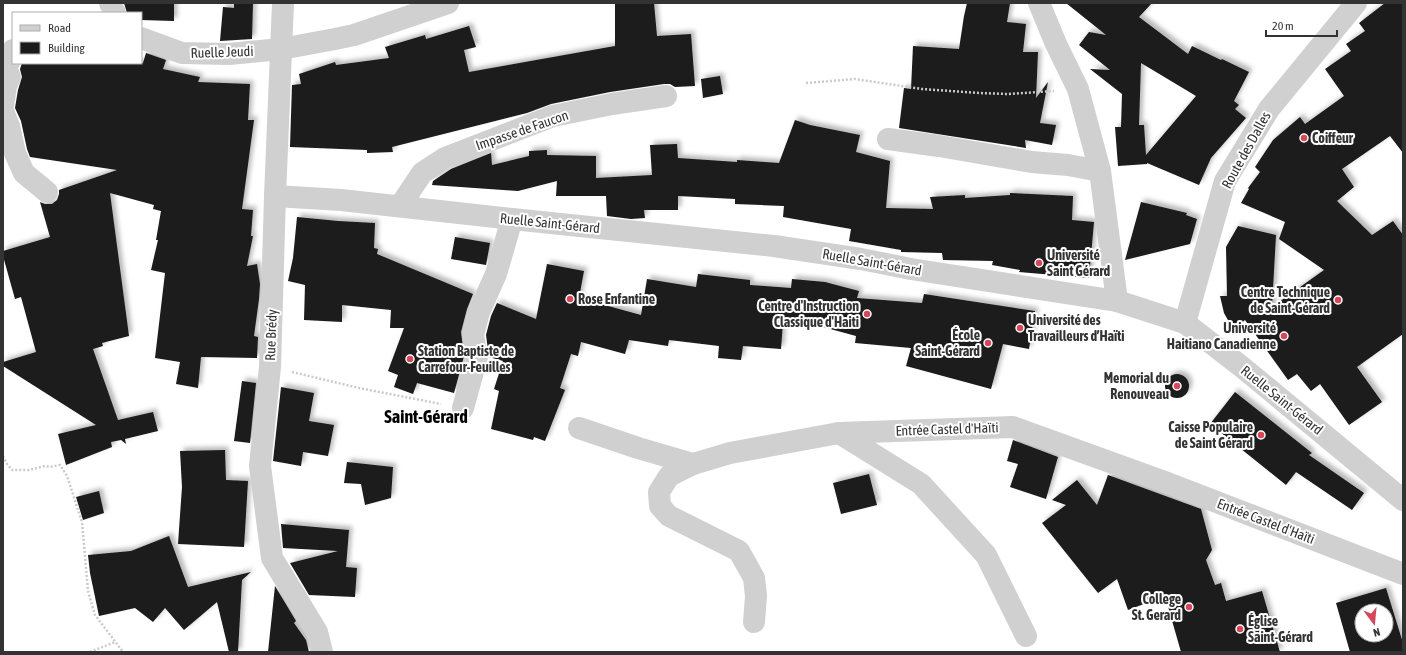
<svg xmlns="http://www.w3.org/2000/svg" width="1406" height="655" viewBox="0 0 1406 655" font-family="'Asap Condensed',sans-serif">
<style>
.building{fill:#1a1a1a;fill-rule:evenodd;filter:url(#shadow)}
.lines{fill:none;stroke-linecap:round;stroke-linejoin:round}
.path{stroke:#cacaca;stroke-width:2.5;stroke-dasharray:2 2;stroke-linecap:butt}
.minor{stroke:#d0d0d0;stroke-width:22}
.poi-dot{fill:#d64859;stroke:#fff;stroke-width:1.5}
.labels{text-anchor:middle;stroke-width:4;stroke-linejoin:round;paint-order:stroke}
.street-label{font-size:14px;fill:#333;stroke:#fff}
.poi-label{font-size:14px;font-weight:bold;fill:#333;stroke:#fff;text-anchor:end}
.district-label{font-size:18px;font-weight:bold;fill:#000;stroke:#fff}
</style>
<defs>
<filter id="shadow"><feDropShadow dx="3.5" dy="-3.5" stdDeviation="2" flood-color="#0004"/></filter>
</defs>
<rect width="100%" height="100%" fill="#fff"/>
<g class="building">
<polygon points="124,3 174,3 174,21 141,20 141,13 127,13"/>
<polygon points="234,3 253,3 252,39 220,41 223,7 234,8"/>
<polygon points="615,3 654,3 657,36 691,34 695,86 675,87 670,84 664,84 610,92 551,104 527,113 392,147 393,152 367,153 367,150 290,147 292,85 301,84 299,74 335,62 336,65 389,58 385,47 425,35 426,39 469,26 476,47 464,50 469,72 615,46"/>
<polygon points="967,3 1010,3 1007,22 1026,24 1023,52 1038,52 1036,98 1048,82 1040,123 1056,125 1052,145 1025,140 1026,148 899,128 904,88 911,89 913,46 959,49 964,16"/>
<path d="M1066 3H1152L1139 17 1188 54 1192 46 1221 60 1222 59 1249 72 1234 101 1239 105 1235 109 1246 118 1211 158 1199 185 1147 163V164L1118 166 1115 127H1121L1122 94 1090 69 1110 70 1079 45 1089 32 1106 35ZM1141 63 1196 96 1146 155 1144 125H1139Z"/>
<polygon points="1385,3 1403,3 1403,153 1390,136 1342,169 1354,187 1337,201 1372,235 1393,221 1403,235 1403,334 1357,367 1382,402 1349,425 1320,384 1311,391 1297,374 1288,380 1245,320 1233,329 1224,313 1220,296 1227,296 1226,247 1238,226 1276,235 1272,307 1324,270 1279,239 1285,222 1241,203 1249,189 1248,188 1260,172 1255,167 1273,140 1300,117 1305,124 1344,96 1325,69 1351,51 1346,44 1365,31 1359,23"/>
<polygon points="146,53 166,60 163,69 200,77 198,82 250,84 248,120 254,120 242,209 253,210 251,236 253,236 247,266 257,264 260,284 259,299 254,336 258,337 257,358 201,357 198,388 176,384 180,362 155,358 165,273 151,270 158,240 156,240 161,211 153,209 154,205 110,193 129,336 102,343 103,346 93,349 118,420 153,412 158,431 125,439 126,444 121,440 111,442 112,447 66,465 58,434 96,425 3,366 3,362 36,352 21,297 15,299 3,256 3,251 50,237 40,202 45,204 52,204 57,200 59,194 59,190 117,170 30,157 27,149 21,121 15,108 18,90 22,77 20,69 22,63 143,63"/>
<polygon points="720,76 723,94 703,98 701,79"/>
<polygon points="795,120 810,125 860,135 856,152 890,161 886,208 933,209 930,197 965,195 965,198 1010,195 1010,193 1073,196 1072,220 1094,222 1089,278 1019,272 1020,270 992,265 993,261 943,260 942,253 901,252 901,250 849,241 851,229 783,217 784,206 735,204 735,199 678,196 678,210 644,210 645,218 631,219 607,216 606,196 556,196 557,181 518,191 432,185 433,181 451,169 491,153 492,165 529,156 529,151 547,150 547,155 596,156 596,178 652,175 650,145 677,144 678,158 737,162 737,160 779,163"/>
<polygon points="1141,202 1187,213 1186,215 1197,219 1190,244 1125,260"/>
<polygon points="297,217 338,221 375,223 374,248 378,249 377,254 473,294 467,309 461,332 464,356 454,393 417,383 413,394 394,387 398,375 388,371 404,328 390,328 391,310 342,305 342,322 304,320 305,285 288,281 293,258"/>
<polygon points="455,237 490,243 486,265 451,259"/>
<polygon points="547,264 584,271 579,298 641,315 647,279 696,287 698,274 750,280 750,285 791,288 792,279 825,282 859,291 857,298 922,303 924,294 1035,311 1029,349 1003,344 991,389 906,366 911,348 855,343 856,336 812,324 783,322 781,349 743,346 741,360 718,358 719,346 669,340 668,346 629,340 625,354 581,342 578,356 571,354 560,388 565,390 545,441 534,437 533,440 491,429 499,391 494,389 503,361 489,357 486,335 491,316 497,303 536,319"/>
<circle cx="1177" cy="386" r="12"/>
<polygon points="242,381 256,383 250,443 234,441"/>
<polygon points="281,387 314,393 309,421 334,425 328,456 303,452 301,466 273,461"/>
<polygon points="1235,392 1312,453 1309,455 1364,493 1352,510 1296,472 1286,485 1210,424"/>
<polygon points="1013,440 1058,457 1046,499 1010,487 1018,464 1007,461"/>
<polygon points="225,450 226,480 248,481 244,547 178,544 182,487 180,451"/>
<polygon points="347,462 393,467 391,498 365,505 361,484 344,483"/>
<polygon points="869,474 877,505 841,514 833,483"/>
<polygon points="1108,475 1201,509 1212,550 1206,560 1215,585 1221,583 1226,601 1262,591 1280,652 1181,652 1165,596 1128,610 1117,579 1098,593 1042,523 1066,505 1052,500 1077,480 1097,505"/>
<polygon points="99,491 104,513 83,520 76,497"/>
<polygon points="281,524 349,530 346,567 357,568 355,597 309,595 290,563 338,551 283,548"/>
<polygon points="169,536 188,587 251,572 242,580 238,652 229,652 217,602 184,630 165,608 153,622 135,608 99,616 90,573 88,555 131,551"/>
<polygon points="275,586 296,621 294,623 306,640 309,652 268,652"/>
<path d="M1386 588 1403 643V652H1350L1336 603ZM1362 611H1386V635H1362Z"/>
</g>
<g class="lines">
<g class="path">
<polyline points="806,83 855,79 922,89 979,93 1008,94 1054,91"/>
<polyline points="292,372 359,388 441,404"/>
<polyline points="3,456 7,464 12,470 29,470 45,466 50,467 60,465 67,476 82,522 88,591 95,615 123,652"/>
<polyline points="90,652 115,642"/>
</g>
<g class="minor">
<polyline points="110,3 115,13"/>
<polyline points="283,3 275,196 270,367 260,466 272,558 317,632 322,652"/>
<polyline points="1039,3 1056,44 1078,89 1100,171 1117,301"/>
<polyline points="141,38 182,53 229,54 281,49 335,39 354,35 448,3"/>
<polyline points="3,106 6,86 10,77 6,69 11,58 13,50"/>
<polyline points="3,111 9,126 15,153 24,173 47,192"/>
<polyline points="888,139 939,146 1032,162 1068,165 1100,171"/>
<polyline points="275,196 341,200 512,219 774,246 861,259 911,269 1117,301 1185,323 1242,367 1403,500"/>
<polyline points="400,206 422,173 445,158 553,116 612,104 666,96"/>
<polyline points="1185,323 1225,181 1269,109 1356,3"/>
<polyline points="463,408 477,357 473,335 479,312 496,274 512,219"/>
<polyline points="579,428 638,448 693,464"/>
<polyline points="839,433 921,484 986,555 1026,636"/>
<polyline points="754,622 756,596 754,578 739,551 669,516 660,506 659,492 669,476 693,464 730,453 839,433 1013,427 1165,482 1403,574"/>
</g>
</g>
<g class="poi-dot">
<circle cx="1304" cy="138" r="4"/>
<circle cx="1039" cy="263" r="4"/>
<circle cx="570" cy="299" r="4"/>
<circle cx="1338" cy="300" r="4"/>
<circle cx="867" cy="314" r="4"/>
<circle cx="1020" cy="328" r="4"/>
<circle cx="1284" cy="336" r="4"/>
<circle cx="988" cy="343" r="4"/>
<circle cx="410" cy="359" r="4"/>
<circle cx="1177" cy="386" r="4"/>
<circle cx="1261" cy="435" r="4"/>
<circle cx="1189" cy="607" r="4"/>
<circle cx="1240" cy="629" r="4"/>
</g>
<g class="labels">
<g class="street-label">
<text transform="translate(222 52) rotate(-2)" y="5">Ruelle Jeudi</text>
<text transform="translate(522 130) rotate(-19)" y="5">Impasse de Faucon</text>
<text transform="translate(1246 150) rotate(-61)" y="5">Route des Dalles</text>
<text transform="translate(550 223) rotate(6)" y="5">Ruelle Saint-Gérard</text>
<text transform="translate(872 262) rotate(10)" y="5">Ruelle Saint-Gérard</text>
<text transform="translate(271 335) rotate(-88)" y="5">Rue Brédy</text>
<text transform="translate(1282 400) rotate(39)" y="5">Ruelle Saint-Gérard</text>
<text transform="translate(947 429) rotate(-2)" y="5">Entrée Castel d'Haïti</text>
<text transform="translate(1266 521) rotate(21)" y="5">Entrée Castel d'Haïti</text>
</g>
<g class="poi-label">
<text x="1312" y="143" text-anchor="start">Coiffeur</text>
<text x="1047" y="260" text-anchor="start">Université<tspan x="1047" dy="16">Saint Gérard</tspan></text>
<text x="1330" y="297">Centre Technique<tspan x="1330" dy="16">de Saint-Gérard</tspan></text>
<text x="578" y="304" text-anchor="start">Rose Enfantine</text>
<text x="859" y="311">Centre d'Instruction<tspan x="859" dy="16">Classique d'Haiti</tspan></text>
<text x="1028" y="325" text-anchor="start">Université des<tspan x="1028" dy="16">Travailleurs d’Haïti</tspan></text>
<text x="1276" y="333">Université<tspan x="1276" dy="16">Haitiano Canadienne</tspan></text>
<text x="980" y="340">École<tspan x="980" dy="16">Saint-Gérard</tspan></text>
<text x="418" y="356" text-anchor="start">Station Baptiste de<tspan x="418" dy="16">Carrefour-Feuilles</tspan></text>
<text x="1169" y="383">Memorial du<tspan x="1169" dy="16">Renouveau</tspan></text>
<text x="1253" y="432">Caisse Populaire<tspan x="1253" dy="16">de Saint Gérard</tspan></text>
<text x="1181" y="604">College<tspan x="1181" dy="16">St. Gerard</tspan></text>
<text x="1248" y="626" text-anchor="start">Église<tspan x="1248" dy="16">Saint-Gérard</tspan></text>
</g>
<g class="district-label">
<text x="426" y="423">Saint-Gérard</text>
</g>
</g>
<rect width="1406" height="655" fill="none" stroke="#333333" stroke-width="8"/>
<rect x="12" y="12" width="130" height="52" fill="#ffffff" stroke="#adadad"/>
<rect x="20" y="25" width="20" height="6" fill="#d0d0d0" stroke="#adadad"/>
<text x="48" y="32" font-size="12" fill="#333333">Road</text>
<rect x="20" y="42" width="20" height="12" fill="#1a1a1a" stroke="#adadad"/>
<text x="48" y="52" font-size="12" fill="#333333">Building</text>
<g transform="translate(1374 623) rotate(164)"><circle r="19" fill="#ffffff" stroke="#adadad"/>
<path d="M0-3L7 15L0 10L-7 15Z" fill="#d64859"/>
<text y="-6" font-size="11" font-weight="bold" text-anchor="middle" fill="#333333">N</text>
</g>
<path d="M1266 30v6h71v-6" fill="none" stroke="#333333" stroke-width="2"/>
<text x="1272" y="30" font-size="12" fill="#333333" stroke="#ffffff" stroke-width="3" paint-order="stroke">20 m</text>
</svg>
